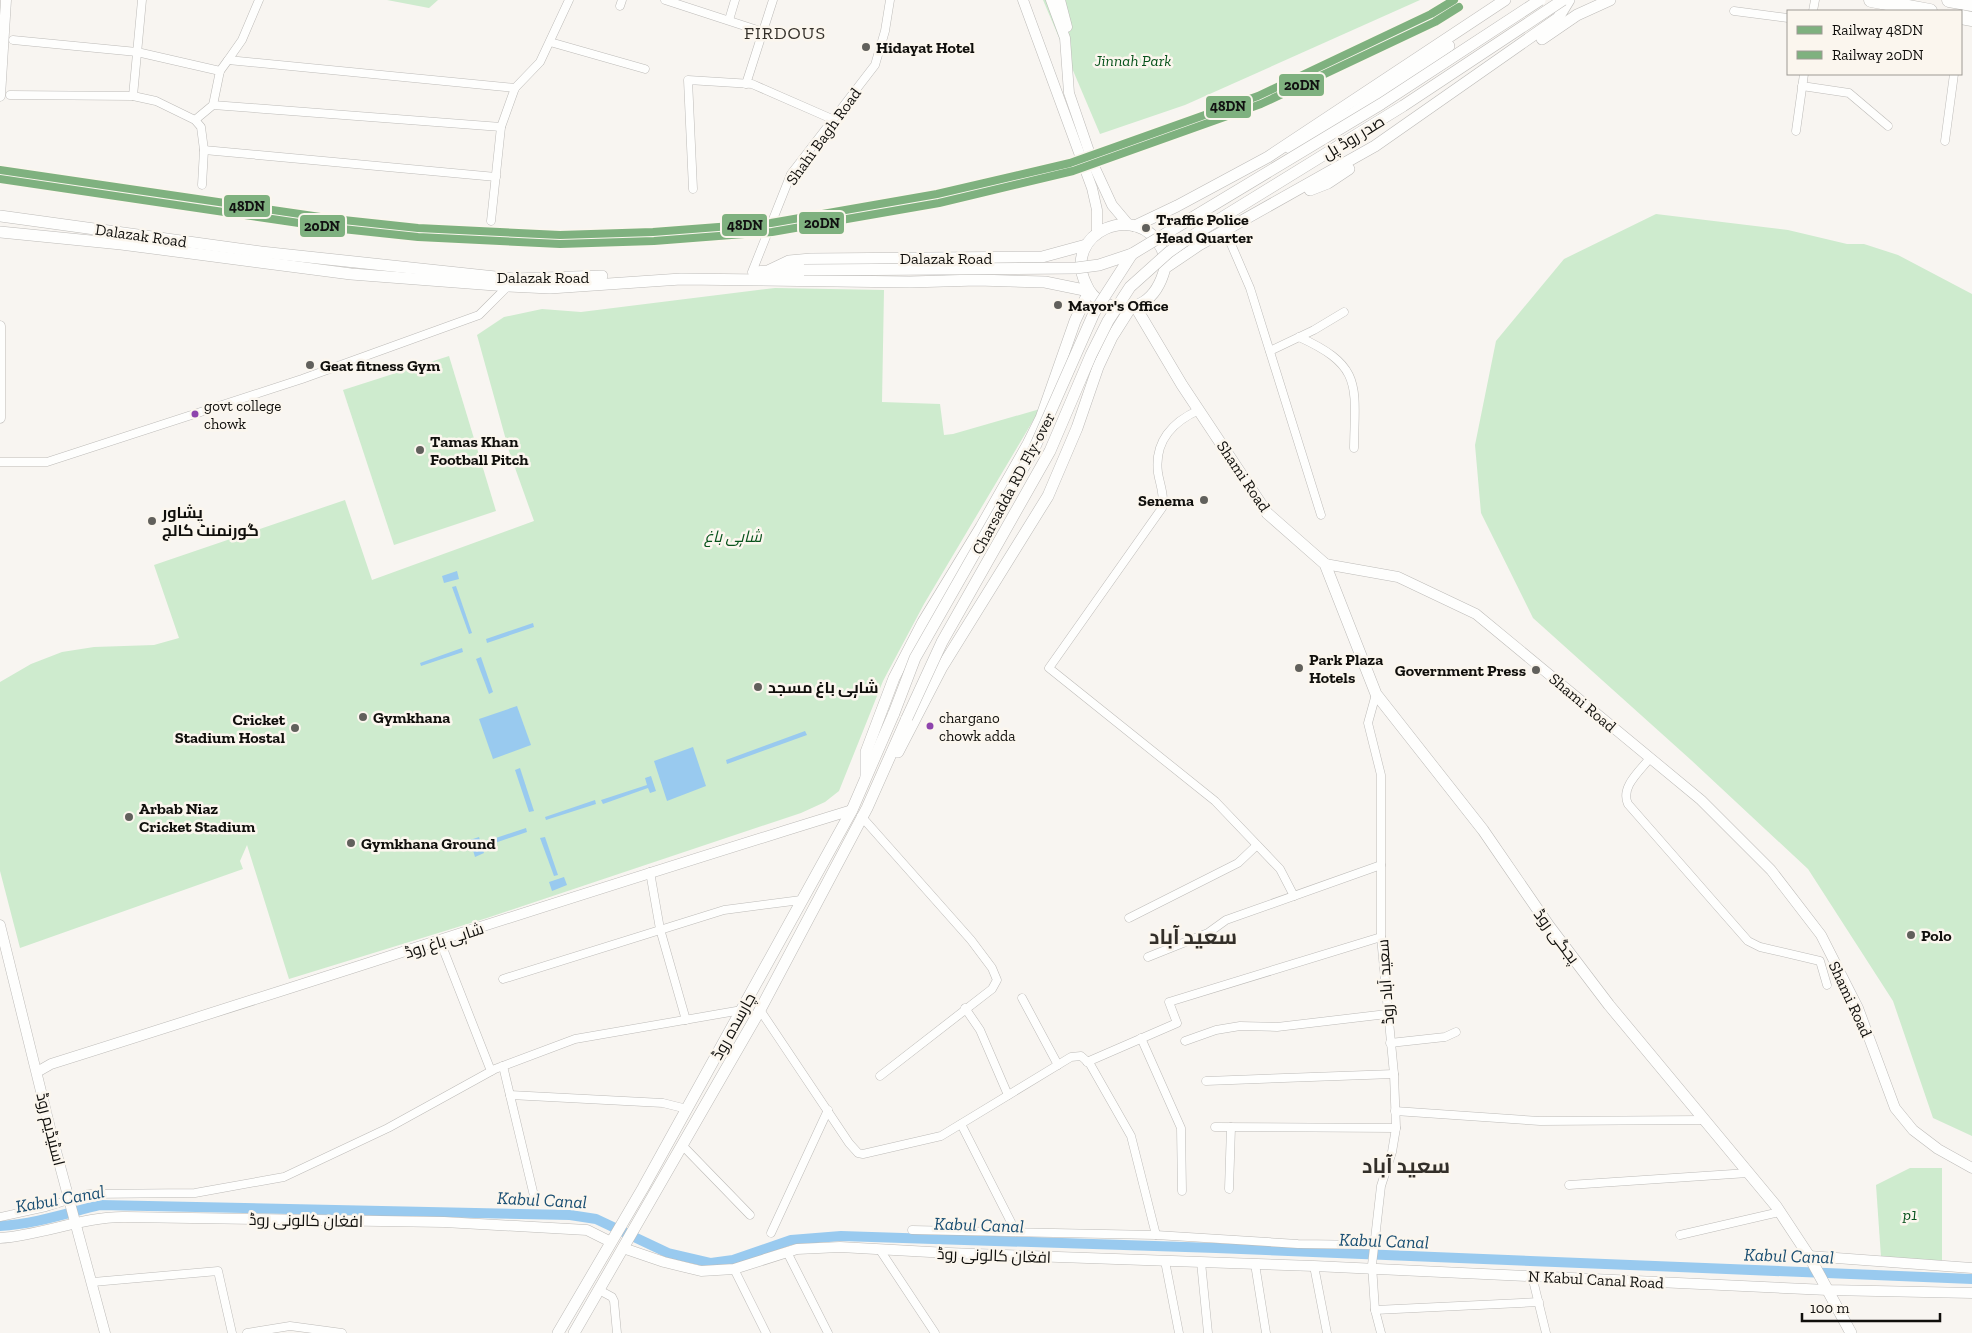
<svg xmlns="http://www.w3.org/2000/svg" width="1972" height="1333" viewBox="0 0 1972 1333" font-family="'Zilla Slab',Cairo,serif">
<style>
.green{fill:#ceebce}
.water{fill:#99caef}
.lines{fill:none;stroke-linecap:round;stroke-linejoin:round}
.canal{stroke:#99caef;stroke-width:10}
.street-casing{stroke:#bdbbb8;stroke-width:9}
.secondary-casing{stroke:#bdbbb8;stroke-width:11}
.primary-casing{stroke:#bdbbb8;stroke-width:12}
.highway-casing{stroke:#bdbbb8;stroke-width:15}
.street{stroke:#fefefd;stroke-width:8}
.secondary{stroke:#fefefd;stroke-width:10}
.primary{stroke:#fefefd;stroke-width:11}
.highway{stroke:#fefefd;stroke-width:14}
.primary-bridge-casing{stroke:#bdbbb8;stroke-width:12;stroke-linecap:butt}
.primary-bridge{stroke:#fefefd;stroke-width:11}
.rail-1-casing{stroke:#fbf6ee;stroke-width:11}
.rail-2-casing{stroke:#fbf6ee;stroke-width:11}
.rail-1{stroke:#7fb17f;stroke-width:8}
.rail-2{stroke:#7fb17f;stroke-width:8}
.poi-dot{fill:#61605c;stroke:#fbf6ee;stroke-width:2}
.bus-dot{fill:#8e44ad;stroke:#fbf6ee;stroke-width:2}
.labels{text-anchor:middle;stroke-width:5;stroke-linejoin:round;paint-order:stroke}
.bus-label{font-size:15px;fill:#100f0c;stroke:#fbf6ee;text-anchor:start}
.poi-label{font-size:16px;font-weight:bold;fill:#100f0c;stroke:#fbf6ee;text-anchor:start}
.park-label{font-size:16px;font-style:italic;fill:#07521b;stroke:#fbf6ee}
.street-label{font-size:16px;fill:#100f0c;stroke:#fbf6ee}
.neighbourhood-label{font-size:18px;letter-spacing:1px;fill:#332f29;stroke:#fbf6ee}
.water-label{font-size:18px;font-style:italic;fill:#194e72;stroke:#fbf6ee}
.district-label{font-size:21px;font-weight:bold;fill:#332f29;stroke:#fbf6ee}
.line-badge{stroke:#fbf6ee;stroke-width:2}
.pale-badge-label{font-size:14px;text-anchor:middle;font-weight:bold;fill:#111}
</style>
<rect width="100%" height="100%" fill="#f8f5f1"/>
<g class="green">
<polygon points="387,0 438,0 429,8"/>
<polygon points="1043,0 1420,0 1185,105 1100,134"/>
<polygon points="1656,214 1788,230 1847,244 1864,244 1898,255 1972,294 1972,1136 1933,1118 1893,1001 1808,869 1691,760 1533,618 1481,513 1475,445 1496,341 1564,259"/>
<polygon points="775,288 884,290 882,402 940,404 944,435 953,434 1040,409 924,604 883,681 839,791 825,802 801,813 487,918 289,979 247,845 240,861 243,869 20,948 0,871 0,682 31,664 62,652 94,647 154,645 179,638 154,565 345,500 372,580 534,521 509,451 477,335 504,317 542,309 581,312"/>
<polygon points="449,356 496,511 394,545 343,390"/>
<polygon points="1910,1168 1942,1168 1942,1261 1881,1257 1876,1185"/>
</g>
<g class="water">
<polygon points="457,571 459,579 444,583 442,576"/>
<polygon points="456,586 472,633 469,634 452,587"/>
<polygon points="533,623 534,627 487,643 486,639"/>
<polygon points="462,648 463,652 421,666 420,663"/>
<polygon points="481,657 493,692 489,694 476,659"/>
<polygon points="517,706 531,745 493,759 479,719"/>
<polygon points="805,731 807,735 727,764 726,760"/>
<polygon points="693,747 706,786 667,801 654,761"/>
<polygon points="520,768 534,811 529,812 515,770"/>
<polygon points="651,776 656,791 650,793 648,788 603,804 601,800 647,785 645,778"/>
<polygon points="595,800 596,804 546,820 545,817"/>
<polygon points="526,828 527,832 486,846 484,842"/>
<polygon points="479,837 484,853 475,857 470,840"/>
<polygon points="545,837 558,875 554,876 540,838"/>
<polygon points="564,877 567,885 552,891 549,882"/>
</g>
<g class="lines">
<path class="canal" d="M0 1226C35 1224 67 1213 100 1205L570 1215 596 1219 668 1253 711 1263 733 1260 791 1240 841 1236 1216 1248 1972 1279"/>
<g class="street-casing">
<g id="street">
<polyline points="665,0 763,32"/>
<polyline points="620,6 622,0"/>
<polyline points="1734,11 1788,18"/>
<polyline points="1813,11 1815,0"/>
<polyline points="729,20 735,0"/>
<polyline points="13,40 137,52 220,71"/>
<polyline points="550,42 645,69"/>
<polyline points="228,60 242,40 259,0"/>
<polyline points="746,84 773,0"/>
<polyline points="1802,86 1849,93 1888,126"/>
<polyline points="10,95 133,96 156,101 195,120 201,127 204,150 202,185"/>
<polyline points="133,96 142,0"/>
<polyline points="213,105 220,71 228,60 515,88"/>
<polyline points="195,120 213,105 501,127"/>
<polyline points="1796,131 1804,74"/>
<polyline points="1945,141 1954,74"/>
<polyline points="204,150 496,177"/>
<polyline points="693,189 688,80 752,84 832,119"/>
<polyline points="491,221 501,127 515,88 540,62 569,0"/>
<polyline points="1225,230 1250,288 1321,515"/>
<polyline points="752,272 791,174 875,65 885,31 890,0"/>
<path d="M1299 337C1363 366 1355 385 1354 448"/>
<polyline points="1270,351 1314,330 1344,312"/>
<path d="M1199 410C1172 422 1154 442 1158 473 1160 485 1165 496 1162 508L1049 668 1215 801 1280 869 1294 896"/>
<polyline points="0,462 47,462 302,379 479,315 510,284"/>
<polyline points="1376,694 1368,723 1381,775 1381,937 1394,1074 1396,1128 1392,1152 1381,1186 1372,1265 1375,1310 1381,1333"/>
<path d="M1650 758C1640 771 1620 787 1628 804L1748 941 1760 947 1820 961 1827 985"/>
<polyline points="861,816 971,940 992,968 997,980 992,989 880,1076"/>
<polyline points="650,872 660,929 686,1020"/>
<polyline points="1129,918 1238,863 1257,845"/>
<polyline points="440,941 491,1071"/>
<polyline points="1148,957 1208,933 1226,920 1381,865"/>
<polyline points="503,979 724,910 801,900"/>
<polyline points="1022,998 1058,1065"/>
<polyline points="965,1008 980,1030 1008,1095"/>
<polyline points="760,1010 849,1143 858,1153 863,1154 941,1136 1071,1057 1081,1056 1090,1064 1131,1136 1156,1235"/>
<polyline points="1141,1038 1181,1128 1182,1191"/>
<polyline points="1185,1041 1216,1030 1240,1026 1277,1027 1387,1014"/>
<polyline points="1390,1043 1445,1037 1456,1032"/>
<polyline points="1087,1062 1177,1023 1169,1002 1381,937"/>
<polyline points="503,1066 535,1200"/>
<polyline points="1206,1081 1394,1074"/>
<polyline points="510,1095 663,1103 687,1109"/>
<polyline points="1395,1111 1540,1121 1705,1120"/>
<polyline points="961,1124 1016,1232"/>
<polyline points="1215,1127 1396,1128"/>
<polyline points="682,1145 750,1215"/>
<polyline points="1569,1185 1748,1173"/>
<polyline points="1229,1189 1231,1127"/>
<polyline points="0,1217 46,1207 88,1194 195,1193 284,1177 388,1128 495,1069 575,1039 742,1010"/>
<polyline points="912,1230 1156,1235 1298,1244 1374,1245"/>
<polyline points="771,1233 828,1110"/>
<polyline points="1680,1235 1780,1212"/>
<polyline points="880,1250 935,1333"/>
<polyline points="787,1252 828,1333"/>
<polyline points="1165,1261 1179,1333"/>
<polyline points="1201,1262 1208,1333"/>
<polyline points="1255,1264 1266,1333"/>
<polyline points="1314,1266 1327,1333"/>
<polyline points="734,1269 766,1333"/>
<polyline points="1532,1276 1546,1333"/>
<polyline points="93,1282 218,1271 232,1333"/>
<polyline points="599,1290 612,1297 614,1301 617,1333"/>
<polyline points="1375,1310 1539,1302"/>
<polyline points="247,1333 290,1326 342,1333"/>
</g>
</g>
<g class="secondary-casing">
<g id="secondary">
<polyline points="1023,0 1092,188 1097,210 1097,233"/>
<polyline points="1051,0 1065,38 1069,93 1094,166 1112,205 1128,224"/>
<polyline points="1060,0 1067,27"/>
<polyline points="0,96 6,0"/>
<polyline points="0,326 0,418"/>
<polyline points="1325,564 1398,577 1476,614 1701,800 1771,870 1821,935 1858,1008 1895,1108 1913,1130 1938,1149 1972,1168"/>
<polyline points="0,925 53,1140 105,1333"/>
<path d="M37 1072 51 1064C318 980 585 892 852 810"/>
<path d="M0 1238C43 1235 84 1216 126 1217L444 1222 587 1230 611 1242"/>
<polyline points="623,1248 664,1262 701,1271 734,1269 797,1249 840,1247 948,1253 1314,1266 1828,1290 1972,1293"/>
<polyline points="1809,1256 1972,1268"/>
</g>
</g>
<g class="primary-casing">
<g id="primary">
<polyline points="1542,39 1577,15 1610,0"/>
<polyline points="1290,148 1352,114 1449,46"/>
<polyline points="1310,190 1328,183 1349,169"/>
<polyline points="0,216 261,252 515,279 602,276"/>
<polyline points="1135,226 1177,206 1268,157 1505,0"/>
<polyline points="0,232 121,244 351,274 508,286 550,288 681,279 910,282 977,280 1045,282 1089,291 1075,321 1041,418 1028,444 981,527 923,622 894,678 866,752 866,776"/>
<path d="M1165 268C1164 262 1164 254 1162 249 1138 199 1061 233 1086 284 1089 292 1096 300 1104 303 1136 316 1157 299 1165 268L1199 245 1375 146 1558 18 1569 0"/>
<polyline points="773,271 804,270"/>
<polyline points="755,272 768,271 789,261 811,259 1042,257 1086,245"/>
<polyline points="1135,306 1182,385 1267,513 1325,564 1376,694 1483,830 1549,926 1609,1005 1776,1206 1809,1256 1851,1333"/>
<polyline points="898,752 942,667 1048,496 1077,428 1098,367 1112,337 1131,307"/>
<polyline points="558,1333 643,1188 852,810 894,713"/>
<polyline points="574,1333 760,1010 867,808 907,718"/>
</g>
</g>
<g class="highway-casing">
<g id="highway">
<polyline points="1871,0 1930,11"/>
<polyline points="1949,0 1972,4"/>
<polyline points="1961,17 1972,19"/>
</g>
</g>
<use href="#street" class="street"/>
<use href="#secondary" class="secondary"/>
<use href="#primary" class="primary"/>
<use href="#highway" class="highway"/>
<g class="primary-bridge-casing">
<g id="primary-bridge">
<polyline points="804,270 1076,268 1099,265 1132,254 1381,104 1540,0"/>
<polyline points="894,713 915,658 1034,449 1094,313 1132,254"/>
<polyline points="907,718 942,642 1050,451 1091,355 1108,321 1130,287 1169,252 1192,236 1403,106 1563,0"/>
</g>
</g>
<use href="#primary-bridge" class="primary-bridge"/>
<g class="rail-1-casing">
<polyline id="rail-1" points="0,170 334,219 418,228 560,235 653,232 771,223 937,194 1070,163 1258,96 1431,14 1454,0"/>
</g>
<g class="rail-2-casing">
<polyline id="rail-2" points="0,179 333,228 418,237 560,244 654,241 772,232 939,203 1073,171 1261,104 1435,22 1459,7"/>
</g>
<use href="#rail-1" class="rail-1"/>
<use href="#rail-2" class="rail-2"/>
</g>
<g class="poi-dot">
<circle cx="866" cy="47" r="5"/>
<circle cx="1146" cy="228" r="5"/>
<circle cx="1058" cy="305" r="5"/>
<circle cx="310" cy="365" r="5"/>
<circle cx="420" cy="450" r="5"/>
<circle cx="1204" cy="500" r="5"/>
<circle cx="152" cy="521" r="5"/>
<circle cx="1299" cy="668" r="5"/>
<circle cx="1536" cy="670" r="5"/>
<circle cx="758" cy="687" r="5"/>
<circle cx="363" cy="717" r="5"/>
<circle cx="295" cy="728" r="5"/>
<circle cx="129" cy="817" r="5"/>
<circle cx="351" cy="843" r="5"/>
<circle cx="1911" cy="935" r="5"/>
</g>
<g class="bus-dot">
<circle cx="195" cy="414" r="4.5"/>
<circle cx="930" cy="726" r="4.5"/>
</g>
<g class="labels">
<g class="bus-label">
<text x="204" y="411">govt college<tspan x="204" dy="18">chowk</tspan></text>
<text x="939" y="723">chargano<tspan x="939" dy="18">chowk adda</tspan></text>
</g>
<g class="poi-label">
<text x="876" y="53">Hidayat Hotel</text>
<text x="1156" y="225">Traffic Police<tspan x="1156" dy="18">Head Quarter</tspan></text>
<text x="1068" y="311">Mayor's Office</text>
<text x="320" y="371">Geat fitness Gym</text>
<text x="430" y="447">Tamas Khan<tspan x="430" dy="18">Football Pitch</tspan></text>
<text x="1194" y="506" text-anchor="end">Senema</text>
<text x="162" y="518">پشاور<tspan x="162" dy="18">گورنمنٹ کالج</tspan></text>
<text x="1309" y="665">Park Plaza<tspan x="1309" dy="18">Hotels</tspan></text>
<text x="1526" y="676" text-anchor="end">Government Press</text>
<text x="768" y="693">شاہی باغ مسجد</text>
<text x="373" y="723">Gymkhana</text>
<text x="285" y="725" text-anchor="end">Cricket<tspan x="285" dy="18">Stadium Hostal</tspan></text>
<text x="139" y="814">Arbab Niaz<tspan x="139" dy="18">Cricket Stadium</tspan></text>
<text x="361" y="849">Gymkhana Ground</text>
<text x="1921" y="941">Polo</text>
</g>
<g class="park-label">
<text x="1133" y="66">Jinnah Park</text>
<text x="733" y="542">شاہی باغ</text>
<text x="1910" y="1220">p1</text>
</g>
<g class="street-label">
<text transform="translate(823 136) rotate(-54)" y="6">Shahi Bagh Road</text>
<text transform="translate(1353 137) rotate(-31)" y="6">صدر روڈ پل</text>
<text transform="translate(141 235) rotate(8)" y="6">Dalazak Road</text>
<text x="946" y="264">Dalazak Road</text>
<text x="543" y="283">Dalazak Road</text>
<text transform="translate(1244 476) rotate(56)" y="6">Shami Road</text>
<text transform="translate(1013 483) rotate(-62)" y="6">Charsadda RD Fly-over</text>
<text transform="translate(1583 702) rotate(40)" y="6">Shami Road</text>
<text transform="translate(1557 936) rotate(53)" y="6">پجگی روڈ</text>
<text transform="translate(444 940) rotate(-18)" y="6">شاہی باغ روڈ</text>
<text transform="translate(1385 982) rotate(-94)" y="6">سعید آباد روڈ</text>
<text transform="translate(1851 999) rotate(65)" y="6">Shami Road</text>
<text transform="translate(733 1026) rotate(-61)" y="6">چارسدہ روڈ</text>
<text transform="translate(51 1129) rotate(76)" y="6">اسٹیڈیم روڈ</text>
<text transform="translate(306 1220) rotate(1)" y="6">افغان کالونی روڈ</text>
<text transform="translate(994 1255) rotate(2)" y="6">افغان کالونی روڈ</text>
<text transform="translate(1596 1279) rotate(3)" y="6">N Kabul Canal Road</text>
</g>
<g class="neighbourhood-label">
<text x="785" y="39">FIRDOUS</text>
</g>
<g class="water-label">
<text transform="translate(60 1199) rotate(-10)" y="6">Kabul Canal</text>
<text transform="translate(542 1200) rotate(3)" y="6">Kabul Canal</text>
<text transform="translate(979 1225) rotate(2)" y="6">Kabul Canal</text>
<text transform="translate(1384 1241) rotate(2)" y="6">Kabul Canal</text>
<text transform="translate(1789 1256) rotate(2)" y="6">Kabul Canal</text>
</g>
<g class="district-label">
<text x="1193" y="944">سعید آباد</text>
<text x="1406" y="1173">سعید آباد</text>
</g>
</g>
<g class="line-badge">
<rect x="1278" y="73" width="47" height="24" rx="5" fill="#7fb17f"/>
<rect x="1205" y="95" width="47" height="24" rx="5" fill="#7fb17f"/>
<rect x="223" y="194" width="48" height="24" rx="5" fill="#7fb17f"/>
<rect x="798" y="211" width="47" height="24" rx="5" fill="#7fb17f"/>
<rect x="721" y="213" width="47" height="24" rx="5" fill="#7fb17f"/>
<rect x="299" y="214" width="47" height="24" rx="5" fill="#7fb17f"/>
</g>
<g class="pale-badge-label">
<text x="1302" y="90">20DN</text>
<text x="1228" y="111">48DN</text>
<text x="247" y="211">48DN</text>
<text x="822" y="228">20DN</text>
<text x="745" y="230">48DN</text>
<text x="322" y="231">20DN</text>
</g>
<rect x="1787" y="10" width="175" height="65" fill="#fbf6ee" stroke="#9d9a94"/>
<rect x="1797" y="26" width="25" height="8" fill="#7fb17f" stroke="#9d9a94"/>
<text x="1832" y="35" font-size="15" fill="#100f0c">Railway 48DN</text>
<rect x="1797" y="51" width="25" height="8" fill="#7fb17f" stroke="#9d9a94"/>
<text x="1832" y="60" font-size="15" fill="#100f0c">Railway 20DN</text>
<path d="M1802 1313v8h138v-8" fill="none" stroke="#100f0c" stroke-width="2.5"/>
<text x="1810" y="1313" font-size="15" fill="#100f0c" stroke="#fbf6ee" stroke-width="4" paint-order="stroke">100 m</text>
</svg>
